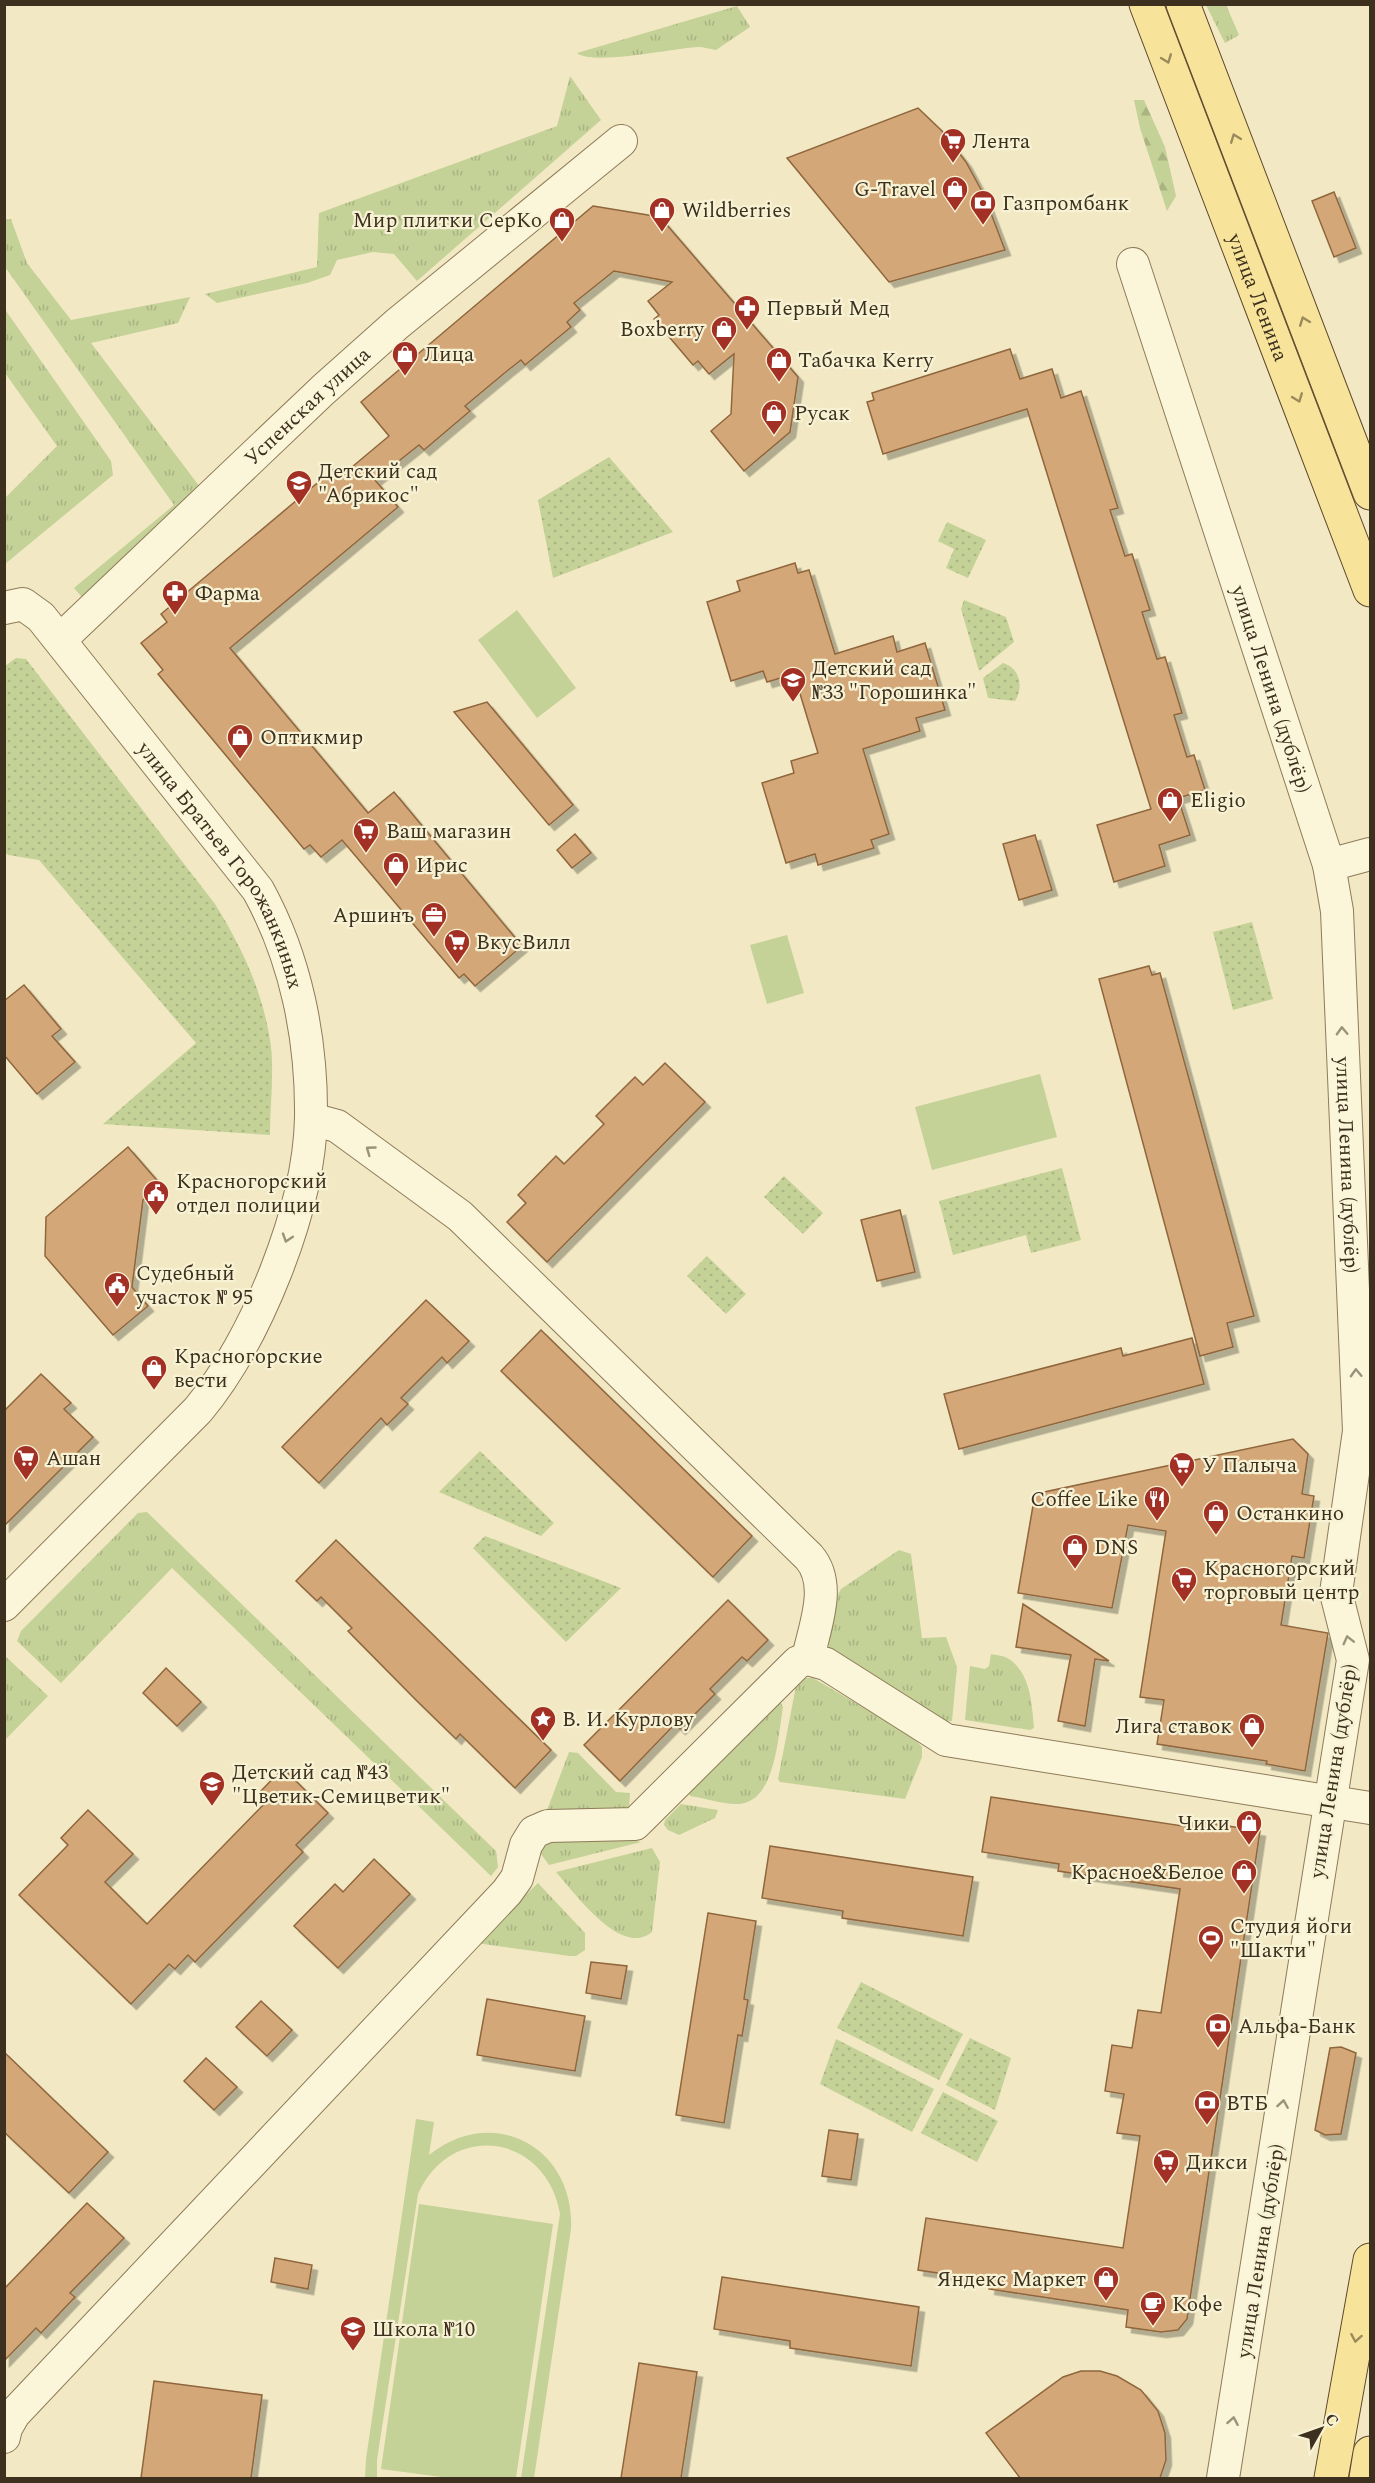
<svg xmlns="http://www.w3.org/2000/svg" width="1375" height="2483" viewBox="0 0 1375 2483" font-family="Spectral,serif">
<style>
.grass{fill:url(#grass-tufts)}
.forest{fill:url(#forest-firs)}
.park{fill:url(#park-dots)}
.garden{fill:#c4d197}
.building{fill:#d3a777;stroke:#8f663d;stroke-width:1.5;filter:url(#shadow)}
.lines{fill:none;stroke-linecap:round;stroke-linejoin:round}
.minor-casing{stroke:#8e7b59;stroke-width:34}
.major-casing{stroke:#5c482d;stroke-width:35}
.minor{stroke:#fbf5d9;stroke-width:32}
.major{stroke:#f7e49a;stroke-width:33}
.oneway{stroke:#9a8a5c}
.oneway2{stroke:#9c927c}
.labels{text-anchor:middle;stroke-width:4.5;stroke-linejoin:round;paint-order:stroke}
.poi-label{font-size:21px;fill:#3d301e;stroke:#f8f2d5;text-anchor:start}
.street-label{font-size:21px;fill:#3d301e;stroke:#f8f2d5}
</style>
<defs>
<pattern id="grass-tufts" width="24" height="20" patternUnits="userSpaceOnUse" patternTransform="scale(1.5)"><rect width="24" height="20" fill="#c4d197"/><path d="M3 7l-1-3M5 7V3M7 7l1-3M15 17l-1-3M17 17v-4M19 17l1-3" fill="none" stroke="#a9b482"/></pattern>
<pattern id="forest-firs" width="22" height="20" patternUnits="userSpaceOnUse" patternTransform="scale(1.5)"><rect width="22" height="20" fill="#c4d197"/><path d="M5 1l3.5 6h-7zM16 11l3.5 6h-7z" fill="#a9b482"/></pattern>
<pattern id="park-dots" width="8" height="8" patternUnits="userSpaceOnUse" patternTransform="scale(1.5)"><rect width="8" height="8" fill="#c4d197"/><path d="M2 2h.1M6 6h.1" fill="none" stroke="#a9b482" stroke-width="1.8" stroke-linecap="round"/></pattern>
<filter id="shadow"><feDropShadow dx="5.5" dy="5.5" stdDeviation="0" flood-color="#0004"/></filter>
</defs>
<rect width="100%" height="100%" fill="#f2e9c4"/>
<g class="grass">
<polygon points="1206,5 1226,5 1239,35 1225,43"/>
<path d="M737 6 750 27 716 50C710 49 704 47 698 47 674 48 594 66 577 53Z"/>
<polygon points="570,76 601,120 417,281 394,254 373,252 337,260 330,275 307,283 217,303 205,294 317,267 319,213 557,126"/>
<polygon points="11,219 27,263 71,320 190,297 178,323 91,343 203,491 87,603 74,588 174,505 5,267 4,220"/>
<polygon points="4,308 111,461 113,475 5,564 5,498 57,446 5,373"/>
<polygon points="147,1512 496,1851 498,1867 491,1876 172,1568 61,1683 17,1641 21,1631 138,1513"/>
<path d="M899 1550 911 1554 922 1638 946 1637 957 1667 952 1721 946 1722 830 1650C824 1634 832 1604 841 1589Z"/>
<path d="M991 1654C996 1655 1005 1656 1009 1659 1031 1674 1032 1705 1034 1728L1030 1730 965 1720 970 1666 985 1669 989 1666Z"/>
<polygon points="4,1655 48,1696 5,1740 4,1740"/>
<polygon points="806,1678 813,1678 912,1736 922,1747 922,1757 905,1799 780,1782 778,1779 796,1686"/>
<path d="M780 1701 783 1707C778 1735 776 1805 736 1804 721 1804 705 1798 690 1796L689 1793Z"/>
<polygon points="569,1752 578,1753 616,1792 630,1793 629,1808 623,1813 546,1813"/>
<polygon points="681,1804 718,1810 715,1818 679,1835 668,1830 664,1825 665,1820"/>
<polygon points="541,1840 633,1840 641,1842 549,1865 538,1850"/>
<path d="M652 1848 660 1862 652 1932C621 1958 575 1893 556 1872Z"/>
<polygon points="538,1883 585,1933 585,1950 576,1956 570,1956 476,1943"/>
</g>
<polygon class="forest" points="1134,100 1144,100 1165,147 1176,196 1167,211 1140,128"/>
<g class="park">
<polygon points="609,457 673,532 553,578 538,500"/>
<polygon points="947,522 986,540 968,578 946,568 954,549 938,541"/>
<polygon points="964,600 1006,617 1014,642 979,671 961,609"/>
<path d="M16 658 26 659 215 904C243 949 264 994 271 1047 274 1075 270 1106 270 1135L103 1124 196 1043 39 860 8 855 5 852V666Z"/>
<path d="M1003 663C1020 668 1024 687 1015 701L988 698 983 678Z"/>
<polygon points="1252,922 1273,999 1233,1010 1213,932"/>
<polygon points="1062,1168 1081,1240 1031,1253 1026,1235 953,1255 939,1201"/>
<polygon points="784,1176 823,1213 803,1234 764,1197"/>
<polygon points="707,1256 746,1294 726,1314 687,1276"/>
<polygon points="480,1451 554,1523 541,1536 439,1492"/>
<polygon points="485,1536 621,1588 566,1642 473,1548"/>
<polygon points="861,1982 963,2034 939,2080 837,2028"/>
<polygon points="970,2038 1011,2058 995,2110 946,2085"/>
<polygon points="836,2039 934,2089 912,2132 820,2084"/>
<polygon points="943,2092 998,2121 977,2162 921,2133"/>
</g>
<g class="garden">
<polygon points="517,610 576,688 537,718 478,640"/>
<polygon points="787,935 804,993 767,1004 750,945"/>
<polygon points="1040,1074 1057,1137 932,1170 915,1107"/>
<path d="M416 2119 434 2122 429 2155C494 2103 575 2148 571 2229L534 2478H521L560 2214C547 2135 452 2119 418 2194L377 2460V2478H365L366 2459Z"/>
<polygon points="419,2204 553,2224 516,2478 449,2478 381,2469"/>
</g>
<g class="building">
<polygon points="918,108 942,131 966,162 984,195 1005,250 889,282 787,158"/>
<polygon points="1334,192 1356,248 1334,257 1312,201"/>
<polygon points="593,206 660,217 798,377 790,432 744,471 711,431 731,414 734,354 709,374 698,361 693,365 654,319 659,315 648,301 672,282 614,271 574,303 580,310 567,322 571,327 525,365 521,360 507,371 465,406 470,411 424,450 419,445 375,480 398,507 230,648 368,813 394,792 522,946 475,986 464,974 459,978 342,840 321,857 310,845 304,849 158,674 163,670 141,643 167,622 161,614 334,469 340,477 389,436 361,402"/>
<polygon points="1010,349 1020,379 1052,369 1061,398 1081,391 1118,508 1110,510 1125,556 1132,554 1150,610 1142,612 1157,659 1165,657 1182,713 1174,715 1187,757 1194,755 1205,790 1178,798 1190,835 1159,845 1165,866 1114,882 1097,825 1151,809 1027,409 883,454 867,402 874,400 872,393"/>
<polygon points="795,563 798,573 809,570 835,654 893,636 897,652 925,643 945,710 916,718 920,731 863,749 889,834 871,840 874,848 818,865 815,854 786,863 762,783 794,773 791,761 818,753 794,674 767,682 763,671 731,681 707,602 740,591 737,581"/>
<polygon points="487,702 573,805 549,825 454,712"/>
<polygon points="575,834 591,853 572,868 557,850"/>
<polygon points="1035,835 1052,890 1019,900 1003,844"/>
<polygon points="1149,966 1152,975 1160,973 1254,1316 1227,1323 1233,1347 1200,1356 1099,979"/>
<polygon points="24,985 61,1029 52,1036 75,1062 37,1094 4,1055 4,1001"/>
<polygon points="665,1063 705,1102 547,1262 507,1222 526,1203 518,1195 556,1156 564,1164 604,1124 596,1116 635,1077 643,1085"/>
<polygon points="128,1147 161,1185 143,1200 132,1287 148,1306 113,1335 45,1256 46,1217"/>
<polygon points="900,1210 915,1272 877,1281 861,1220"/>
<polygon points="426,1300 469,1341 447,1363 442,1357 401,1398 408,1404 387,1425 381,1418 319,1483 282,1447"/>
<polygon points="541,1330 752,1536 713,1577 501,1371"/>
<polygon points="1192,1338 1204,1384 959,1449 944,1394 1121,1348 1123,1356"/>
<polygon points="41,1374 71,1403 64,1409 93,1437 4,1526 4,1411"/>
<polygon points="1293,1439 1308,1454 1302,1494 1314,1496 1304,1558 1292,1556 1281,1625 1328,1633 1305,1771 1266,1764 1267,1761 1157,1744 1164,1700 1140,1697 1166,1531 1128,1525 1112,1608 1018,1593 1035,1494"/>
<polygon points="336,1540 551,1750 515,1788 460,1734 456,1739 416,1700 348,1631 352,1628 321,1597 317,1601 296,1581"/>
<polygon points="728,1600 768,1640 747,1661 742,1657 710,1689 715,1694 680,1729 675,1724 620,1781 584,1745"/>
<polygon points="1023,1604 1109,1661 1095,1659 1085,1726 1058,1721 1071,1655 1016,1647"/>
<polygon points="166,1668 201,1702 177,1726 143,1693"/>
<polygon points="283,1768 328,1813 296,1845 303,1852 195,1962 188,1955 175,1969 169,1964 131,2004 19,1895 68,1845 61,1838 88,1810 133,1854 105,1882 147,1924 268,1800 260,1792"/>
<polygon points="991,1797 1189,1827 1190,1820 1260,1831 1187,2319 1178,2330 1161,2332 1126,2327 1128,2310 989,2289 991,2281 918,2270 926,2218 1123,2248 1140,2136 1117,2133 1124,2094 1105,2091 1112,2045 1132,2048 1138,2010 1161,2013 1180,1889 1058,1871 1059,1864 982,1852"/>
<polygon points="770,1846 973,1877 963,1936 842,1918 843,1911 762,1898"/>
<polygon points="374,1859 410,1894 338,1968 294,1926 335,1884 343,1892"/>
<polygon points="708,1913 756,1921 744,1999 748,2000 742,2036 738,2035 724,2123 676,2115"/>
<polygon points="591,1962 627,1966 621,1999 586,1993"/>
<polygon points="487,1999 585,2016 575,2071 477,2055"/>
<polygon points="261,2001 292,2030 267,2056 236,2027"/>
<polygon points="1341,2047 1356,2053 1341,2134 1325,2135 1315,2130 1330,2048"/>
<polygon points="4,2052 108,2152 69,2193 4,2132"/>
<polygon points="206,2058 237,2087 214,2110 184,2081"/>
<polygon points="829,2130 858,2134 851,2180 822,2176"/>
<polygon points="87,2203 124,2238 70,2293 75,2297 41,2333 36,2328 4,2361 4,2289"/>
<polygon points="275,2258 312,2265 308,2289 271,2282"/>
<polygon points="722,2277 919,2307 911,2366 790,2348 790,2341 714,2329"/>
<polygon points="639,2363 697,2372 681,2478 621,2478"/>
<polygon points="1081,2371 1100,2371 1117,2376 1141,2390 1158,2411 1165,2433 1166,2460 1160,2478 1020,2478 986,2433 1063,2377"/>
<polygon points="154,2381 262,2395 251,2478 141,2478"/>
</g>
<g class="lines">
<g class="minor-casing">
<g id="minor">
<path id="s1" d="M1133 264 1329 865 1337 911 1359 1431 1336 1593 1353 1660 1223 2478"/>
<path id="s2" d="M4 608 23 604 41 617 258 890C296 959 312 1039 311 1118 309 1210 256 1340 198 1410L4 1605"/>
<path id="s3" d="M61 639 323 390 397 324 621 141"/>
<polyline points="1329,865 1370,854"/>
<path d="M311 1119 337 1126 460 1216 809 1557C833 1585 814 1627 808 1659"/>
<polyline points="4,2437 6,2428 14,2414 507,1892 517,1878 526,1845 534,1832 548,1826 635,1824 798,1662 808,1659 826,1664 946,1740 1370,1808"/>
</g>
</g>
<g class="major-casing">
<g id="major">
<path id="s4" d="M1146 4 1370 590"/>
<polyline points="1183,4 1370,493"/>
<polyline points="1331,2478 1370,2260"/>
<polyline points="1366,2478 1370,2453"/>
</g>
</g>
<use href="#minor" class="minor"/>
<use href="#major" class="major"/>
</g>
<defs><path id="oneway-chevron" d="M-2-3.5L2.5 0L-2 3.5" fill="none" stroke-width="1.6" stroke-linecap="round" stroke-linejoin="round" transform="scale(1.5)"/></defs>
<g class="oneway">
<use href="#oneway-chevron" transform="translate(1167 59) rotate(69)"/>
<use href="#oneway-chevron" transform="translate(1235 138) rotate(-111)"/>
<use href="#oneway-chevron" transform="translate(1304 321) rotate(-111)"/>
<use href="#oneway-chevron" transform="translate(1298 398) rotate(69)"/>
<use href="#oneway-chevron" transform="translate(1356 2338) rotate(100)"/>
</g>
<g class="oneway2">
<use href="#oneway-chevron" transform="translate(1342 1031) rotate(-92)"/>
<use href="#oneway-chevron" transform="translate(370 1150) rotate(-144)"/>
<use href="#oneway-chevron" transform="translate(287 1238) rotate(108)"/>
<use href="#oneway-chevron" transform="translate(1356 1373) rotate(-92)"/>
<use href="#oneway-chevron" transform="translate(1348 1640) rotate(-104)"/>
<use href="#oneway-chevron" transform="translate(1283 2104) rotate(-81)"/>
<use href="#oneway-chevron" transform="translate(1233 2421) rotate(-80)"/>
</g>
<defs>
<g id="supermarket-pin" transform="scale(1.35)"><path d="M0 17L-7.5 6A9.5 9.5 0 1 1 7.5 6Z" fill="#a23024" stroke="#f8f2d5"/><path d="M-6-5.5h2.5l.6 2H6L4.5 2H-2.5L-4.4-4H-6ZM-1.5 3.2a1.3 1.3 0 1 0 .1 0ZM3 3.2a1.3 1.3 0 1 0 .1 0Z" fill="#fff"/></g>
<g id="shop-pin" transform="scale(1.35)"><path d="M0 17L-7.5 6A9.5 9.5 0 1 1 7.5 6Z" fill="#a23024" stroke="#f8f2d5"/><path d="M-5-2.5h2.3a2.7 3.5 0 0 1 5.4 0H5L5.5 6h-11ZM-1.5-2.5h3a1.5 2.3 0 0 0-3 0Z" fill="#fff"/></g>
<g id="bank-pin" transform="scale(1.35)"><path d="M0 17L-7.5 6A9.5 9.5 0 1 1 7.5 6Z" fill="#a23024" stroke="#f8f2d5"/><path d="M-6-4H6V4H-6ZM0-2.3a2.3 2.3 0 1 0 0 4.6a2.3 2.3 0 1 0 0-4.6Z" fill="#fff"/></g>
<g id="pharmacy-pin" transform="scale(1.35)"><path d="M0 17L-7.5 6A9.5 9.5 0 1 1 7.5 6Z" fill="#a23024" stroke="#f8f2d5"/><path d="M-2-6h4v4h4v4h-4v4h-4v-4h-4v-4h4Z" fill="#fff"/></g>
<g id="school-pin" transform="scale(1.35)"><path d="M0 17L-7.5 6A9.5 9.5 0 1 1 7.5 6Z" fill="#a23024" stroke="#f8f2d5"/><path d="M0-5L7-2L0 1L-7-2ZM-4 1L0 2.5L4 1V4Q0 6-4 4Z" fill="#fff"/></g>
<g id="office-pin" transform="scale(1.35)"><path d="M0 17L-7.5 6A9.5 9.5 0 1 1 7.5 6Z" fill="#a23024" stroke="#f8f2d5"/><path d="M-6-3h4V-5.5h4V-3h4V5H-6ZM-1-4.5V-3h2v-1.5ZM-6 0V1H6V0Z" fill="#fff"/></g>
<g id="civic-pin" transform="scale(1.35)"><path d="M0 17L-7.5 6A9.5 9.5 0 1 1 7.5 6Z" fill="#a23024" stroke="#f8f2d5"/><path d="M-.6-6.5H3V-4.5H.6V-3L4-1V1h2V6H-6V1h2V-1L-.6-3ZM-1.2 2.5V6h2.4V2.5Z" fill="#fff"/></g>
<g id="restaurant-pin" transform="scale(1.35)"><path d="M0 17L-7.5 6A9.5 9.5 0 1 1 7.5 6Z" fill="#a23024" stroke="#f8f2d5"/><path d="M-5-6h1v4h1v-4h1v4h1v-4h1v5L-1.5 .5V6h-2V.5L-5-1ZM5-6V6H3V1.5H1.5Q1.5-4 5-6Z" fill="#fff"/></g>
<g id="sight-pin" transform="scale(1.35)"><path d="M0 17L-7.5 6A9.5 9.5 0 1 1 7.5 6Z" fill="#a23024" stroke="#f8f2d5"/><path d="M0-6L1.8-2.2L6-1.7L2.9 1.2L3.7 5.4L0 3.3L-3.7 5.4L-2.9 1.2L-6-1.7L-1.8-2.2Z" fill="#fff"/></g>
<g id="stadium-pin" transform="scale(1.35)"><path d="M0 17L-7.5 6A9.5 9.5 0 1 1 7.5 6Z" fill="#a23024" stroke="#f8f2d5"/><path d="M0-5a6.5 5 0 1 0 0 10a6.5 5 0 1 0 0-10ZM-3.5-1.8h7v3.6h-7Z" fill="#fff"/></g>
<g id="cafe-pin" transform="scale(1.35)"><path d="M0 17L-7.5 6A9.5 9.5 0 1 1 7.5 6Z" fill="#a23024" stroke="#f8f2d5"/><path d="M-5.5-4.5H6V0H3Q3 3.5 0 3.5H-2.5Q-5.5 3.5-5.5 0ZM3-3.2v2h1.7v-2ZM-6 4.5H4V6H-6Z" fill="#fff"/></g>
</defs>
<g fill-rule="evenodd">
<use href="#supermarket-pin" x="953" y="141"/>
<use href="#shop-pin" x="955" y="189"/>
<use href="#bank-pin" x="983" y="203"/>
<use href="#shop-pin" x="662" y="210"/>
<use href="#shop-pin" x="562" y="220"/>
<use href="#pharmacy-pin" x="747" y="308"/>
<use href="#shop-pin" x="724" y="329"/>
<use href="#shop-pin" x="405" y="354"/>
<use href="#shop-pin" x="779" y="360"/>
<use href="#shop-pin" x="774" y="413"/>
<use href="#school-pin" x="299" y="483"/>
<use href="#pharmacy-pin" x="175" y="593"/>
<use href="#school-pin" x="793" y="680"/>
<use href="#shop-pin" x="240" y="737"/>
<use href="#shop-pin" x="1170" y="800"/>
<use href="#supermarket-pin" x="366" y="831"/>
<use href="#shop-pin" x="396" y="865"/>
<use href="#office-pin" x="434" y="915"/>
<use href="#supermarket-pin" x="457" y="942"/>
<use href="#civic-pin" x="156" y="1193"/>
<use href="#civic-pin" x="117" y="1285"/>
<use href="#shop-pin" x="154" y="1368"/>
<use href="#supermarket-pin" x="26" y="1458"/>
<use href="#supermarket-pin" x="1182" y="1465"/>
<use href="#restaurant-pin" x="1157" y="1499"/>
<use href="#shop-pin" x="1216" y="1513"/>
<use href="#shop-pin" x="1075" y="1547"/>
<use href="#supermarket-pin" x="1184" y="1580"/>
<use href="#sight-pin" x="543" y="1719"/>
<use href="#shop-pin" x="1252" y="1726"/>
<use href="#school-pin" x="212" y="1784"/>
<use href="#shop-pin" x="1249" y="1823"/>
<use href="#shop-pin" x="1244" y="1872"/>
<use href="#stadium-pin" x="1211" y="1938"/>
<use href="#bank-pin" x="1218" y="2026"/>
<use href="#bank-pin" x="1207" y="2103"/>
<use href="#supermarket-pin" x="1166" y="2162"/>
<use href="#shop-pin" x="1106" y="2279"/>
<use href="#cafe-pin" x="1153" y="2304"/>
<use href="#school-pin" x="353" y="2329"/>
</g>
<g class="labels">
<g class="poi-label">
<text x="972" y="148">Лента</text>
<text x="936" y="196" text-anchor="end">G-Travel</text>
<text x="1002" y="210">Газпромбанк</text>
<text x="682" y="217">Wildberries</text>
<text x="542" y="227" text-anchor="end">Мир плитки СерКо</text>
<text x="766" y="315">Первый Мед</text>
<text x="704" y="336" text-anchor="end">Boxberry</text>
<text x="424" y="361">Лица</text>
<text x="798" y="367">Табачка Kerry</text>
<text x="794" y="420">Русак</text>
<text x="318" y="478">Детский сад<tspan x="318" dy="24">"Абрикос"</tspan></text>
<text x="195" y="600">Фарма</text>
<text x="812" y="675">Детский сад<tspan x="812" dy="24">№33 "Горошинка"</tspan></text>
<text x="260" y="744">Оптикмир</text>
<text x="1190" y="807">Eligio</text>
<text x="386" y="838">Ваш магазин</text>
<text x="416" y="872">Ирис</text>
<text x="414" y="922" text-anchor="end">Аршинъ</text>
<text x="476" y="949">ВкусВилл</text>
<text x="176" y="1188">Красногорский<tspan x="176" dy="24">отдел полиции</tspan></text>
<text x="136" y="1280">Судебный<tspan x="136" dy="24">участок № 95</tspan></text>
<text x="174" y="1363">Красногорские<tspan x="174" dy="24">вести</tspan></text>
<text x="46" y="1465">Ашан</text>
<text x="1202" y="1472">У Палыча</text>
<text x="1138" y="1506" text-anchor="end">Coffee Like</text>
<text x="1236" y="1520">Останкино</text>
<text x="1094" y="1554">DNS</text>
<text x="1204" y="1575">Красногорский<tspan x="1204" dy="24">торговый центр</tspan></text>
<text x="562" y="1726">В. И. Курлову</text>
<text x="1232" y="1733" text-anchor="end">Лига ставок</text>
<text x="232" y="1779">Детский сад №43<tspan x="232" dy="24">"Цветик-Семицветик"</tspan></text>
<text x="1230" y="1830" text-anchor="end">Чики</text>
<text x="1224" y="1879" text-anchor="end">Красное&amp;Белое</text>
<text x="1230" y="1933">Студия йоги<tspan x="1230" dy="24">"Шакти"</tspan></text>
<text x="1238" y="2033">Альфа-Банк</text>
<text x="1226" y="2110">ВТБ</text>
<text x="1186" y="2169">Дикси</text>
<text x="1086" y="2286" text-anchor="end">Яндекс Маркет</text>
<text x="1172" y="2311">Кофе</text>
<text x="372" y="2336">Школа №10</text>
</g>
<g class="street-label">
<text dy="7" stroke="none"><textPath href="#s4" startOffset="314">улица Ленина</textPath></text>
<text dy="7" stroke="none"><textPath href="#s3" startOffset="339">Успенская улица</textPath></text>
<text dy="7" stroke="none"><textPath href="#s1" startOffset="447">улица Ленина (дублёр)</textPath></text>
<text dy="7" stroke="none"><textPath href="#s2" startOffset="350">улица Братьев Горожанкиных</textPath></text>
<text dy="7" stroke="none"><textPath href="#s1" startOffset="933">улица Ленина (дублёр)</textPath></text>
<text transform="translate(1333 1771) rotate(-81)" y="7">улица Ленина (дублёр)</text>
<text transform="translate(1260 2251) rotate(-81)" y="7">улица Ленина (дублёр)</text>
</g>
</g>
<rect width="1375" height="2483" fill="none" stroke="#3d301e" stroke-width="12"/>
<g transform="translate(1321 2429) rotate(50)" stroke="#f8f2d5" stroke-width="4.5" paint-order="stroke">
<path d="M0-4.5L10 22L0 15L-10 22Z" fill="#3d301e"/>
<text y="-9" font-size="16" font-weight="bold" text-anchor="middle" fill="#3d301e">С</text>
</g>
</svg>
